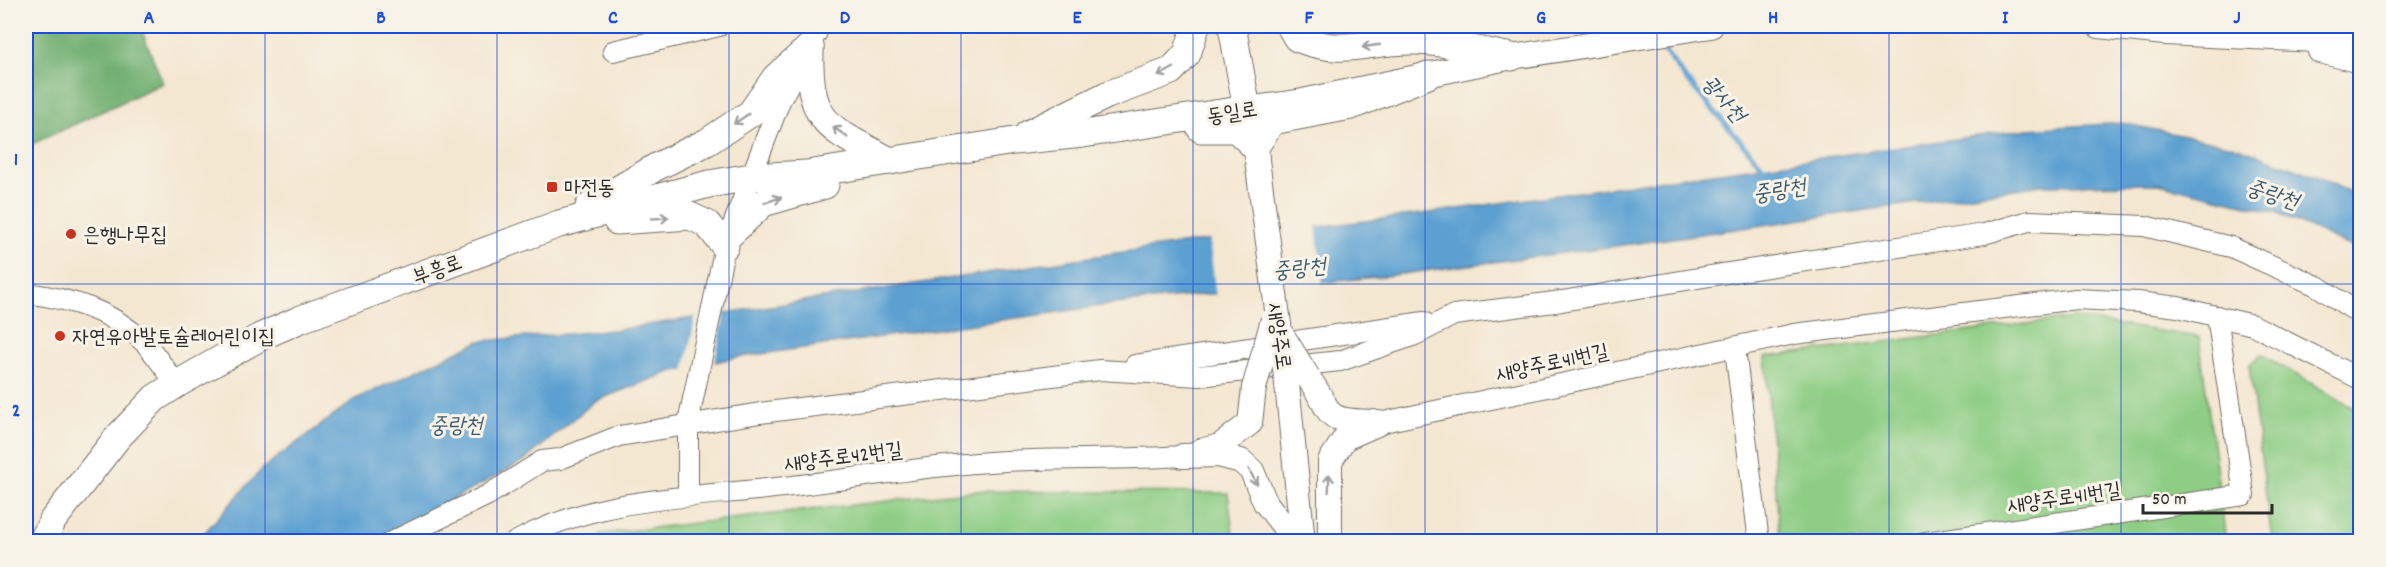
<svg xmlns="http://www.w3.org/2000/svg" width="2386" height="567" viewBox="0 0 2386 567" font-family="Dekko,'Poor Story',sans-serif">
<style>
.green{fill:#8dcd84;stroke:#5c7c58;stroke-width:1.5}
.forest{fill:#72b072;stroke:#4e6e4e;stroke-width:1.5}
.water{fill:#5ca0d1;stroke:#44667e;stroke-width:1.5}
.pier{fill:#f4e7d1}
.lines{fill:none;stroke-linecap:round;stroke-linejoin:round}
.stream{stroke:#5ca0d1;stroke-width:5}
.minor-casing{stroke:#716d65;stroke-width:22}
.tertiary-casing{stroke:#716d65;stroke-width:26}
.secondary-casing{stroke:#716d65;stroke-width:29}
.minor{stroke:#fff;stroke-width:20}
.tertiary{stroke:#fff;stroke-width:24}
.secondary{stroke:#fff;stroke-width:27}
.tertiary-bridge-casing{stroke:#716d65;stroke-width:26;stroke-linecap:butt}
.tertiary-bridge{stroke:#fff;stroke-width:24}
.oneway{stroke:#a0a0a0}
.grid{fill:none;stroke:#1d4ed8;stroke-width:1.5;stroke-opacity:0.55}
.poi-dot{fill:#c8321e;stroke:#f7f3e8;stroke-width:2}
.labels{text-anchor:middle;stroke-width:6;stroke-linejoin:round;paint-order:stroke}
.street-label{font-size:21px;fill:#2b2b2b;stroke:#f7f3e8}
.poi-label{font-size:21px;fill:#2b2b2b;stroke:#f7f3e8;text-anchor:start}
.water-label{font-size:22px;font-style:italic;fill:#3f5a6d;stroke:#f7f3e8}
.neatline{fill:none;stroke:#1d4ed8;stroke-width:2}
.grid-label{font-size:20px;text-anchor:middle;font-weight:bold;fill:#1d4ed8}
</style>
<rect width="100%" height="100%" fill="#f7f3e8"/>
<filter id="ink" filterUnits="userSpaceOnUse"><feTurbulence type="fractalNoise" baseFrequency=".0167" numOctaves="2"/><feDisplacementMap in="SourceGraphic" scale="12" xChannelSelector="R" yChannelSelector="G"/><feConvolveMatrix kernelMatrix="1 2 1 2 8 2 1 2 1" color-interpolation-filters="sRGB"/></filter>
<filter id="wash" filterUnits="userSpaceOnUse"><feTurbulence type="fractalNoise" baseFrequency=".008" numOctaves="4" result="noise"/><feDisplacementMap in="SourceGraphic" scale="24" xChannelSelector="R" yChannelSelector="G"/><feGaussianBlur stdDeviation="1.35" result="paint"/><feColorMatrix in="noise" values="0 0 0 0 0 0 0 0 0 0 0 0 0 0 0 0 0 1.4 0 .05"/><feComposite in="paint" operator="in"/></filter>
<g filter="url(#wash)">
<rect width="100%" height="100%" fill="#f4e7d1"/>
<g class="green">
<polygon points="2073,318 2199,337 2226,541 1780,541 1765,357"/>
<polygon points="2261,354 2360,412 2360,541 2272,541 2249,365"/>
<polygon points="975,491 1228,493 1234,541 601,541 600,534"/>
</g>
<polygon class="forest" points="26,26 140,26 163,83 26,147"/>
<polygon class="water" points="2122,123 2238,147 2318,177 2360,197 2360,251 2276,212 2159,184 2042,185 1624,245 1386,276 1115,304 733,358 670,372 595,401 524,461 376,541 196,542 263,468 356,399 480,341 615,330 1149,248 1429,213 2027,129"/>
<g class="pier">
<polygon points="1316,224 1323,286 1216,297 1209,237"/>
<polygon points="725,310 714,365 684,372 696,315"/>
</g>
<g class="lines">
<polyline class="stream" points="1657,41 1685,78 1765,169"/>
</g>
</g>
<g filter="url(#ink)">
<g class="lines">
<g class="minor-casing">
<g id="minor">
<polyline points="613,51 719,26"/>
<path d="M26 293C71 299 111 310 145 343 156 355 166 371 177 384"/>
<polyline points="1735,349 1759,542"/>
<polyline points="1135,365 1424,322"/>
<polyline points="1379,423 1794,334 2076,299 2138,302 2178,307 2253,325 2360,379"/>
<polyline points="688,495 688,423 725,246 780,101 820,26"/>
<polyline points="391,542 488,495 542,461 560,459 619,436 760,413 1100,370 1199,376 1340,361 1415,335 1454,315 1562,301 1728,273 1984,234 2029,221 2144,226 2231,247 2317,286 2360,314"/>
<path d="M515 542C590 500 674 498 757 490 840 482 923 465 1006 461 1065 458 1124 460 1183 456"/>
<polyline points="1926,542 2244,495 2217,316"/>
</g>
</g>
<g class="tertiary-casing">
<g id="tertiary">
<polyline points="2099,26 2165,33 2360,42"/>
<polyline points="2320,51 2360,61"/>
<polyline points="1257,156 1247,109 1298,102 1512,57 1711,26"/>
<path d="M1308 377C1336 416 1319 420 1373 422"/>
<polyline points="1287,384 1303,542"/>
<polyline points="1200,451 1220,446 1250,423 1254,388"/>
<polyline points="1183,456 1218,455 1241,461 1252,471 1265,502 1296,542"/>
<polyline points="1330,542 1330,461 1345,438 1379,423"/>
</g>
</g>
<g class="secondary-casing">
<g id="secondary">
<path d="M1290 26 1297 38C1345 57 1366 41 1411 41 1440 40 1483 52 1512 57"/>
<path d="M810 47C808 125 827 127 890 161"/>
<polyline points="1201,129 1236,129 1255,147 1272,121 1351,106 1428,75"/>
<polyline points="1028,134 1107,95 1171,71 1187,54 1196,26"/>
<polyline points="589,207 656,167 707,142 751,113 776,77 810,47"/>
<polyline points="617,221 690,216 707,224 725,246"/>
<polyline points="728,236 763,203 825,185"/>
<polyline points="42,542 53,520 117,438 155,398 177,384 260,337 301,319 559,224 709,184 751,177 807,174 1014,141 1083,134 1247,109 1232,26"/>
</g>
</g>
<use href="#minor" class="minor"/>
<use href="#tertiary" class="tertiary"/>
<use href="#secondary" class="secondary"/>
<g class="tertiary-bridge-casing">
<g id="tertiary-bridge">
<polyline points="1257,160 1287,384"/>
<polyline points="1284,338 1308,377"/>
<polyline points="1254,388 1273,320"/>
</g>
</g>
<use href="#tertiary-bridge" class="tertiary-bridge"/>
</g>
<defs><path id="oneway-shaft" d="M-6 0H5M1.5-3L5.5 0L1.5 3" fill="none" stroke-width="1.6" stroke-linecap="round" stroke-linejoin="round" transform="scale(1.5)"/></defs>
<g class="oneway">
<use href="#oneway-shaft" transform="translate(1371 46) rotate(172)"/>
<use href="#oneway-shaft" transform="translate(1166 72) rotate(152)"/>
<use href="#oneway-shaft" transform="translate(741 119) rotate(146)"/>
<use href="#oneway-shaft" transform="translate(840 132) rotate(-144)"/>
<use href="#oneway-shaft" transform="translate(773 200) rotate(-18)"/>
<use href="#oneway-shaft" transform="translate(660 218) rotate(-4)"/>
<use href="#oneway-shaft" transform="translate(1253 477) rotate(62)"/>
<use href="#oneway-shaft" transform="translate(1329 483) rotate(-88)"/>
</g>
</g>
<path class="grid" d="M265 26V542M497 26V542M729 26V542M961 26V542M1193 26V542M1425 26V542M1657 26V542M1889 26V542M2121 26V542M26 284H2360"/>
<g class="poi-dot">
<rect x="546" y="181" width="12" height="12" rx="3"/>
<circle cx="71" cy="234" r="6"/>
<circle cx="60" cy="336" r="6"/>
</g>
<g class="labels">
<g class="street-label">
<text transform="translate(1232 112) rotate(-9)" y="7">동일로</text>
<text transform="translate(437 269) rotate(-20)" y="7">부흥로</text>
<text transform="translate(1280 336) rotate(82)" y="7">새양주로</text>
<text transform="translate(1552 362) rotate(-12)" y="7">새양주로41번길</text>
<text transform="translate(843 456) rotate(-7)" y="7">새양주로42번길</text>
<text transform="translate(2064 497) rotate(-8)" y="7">새양주로41번길</text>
</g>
<g class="poi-label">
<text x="564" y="194">마전동</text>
<text x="83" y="241">은행나무집</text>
<text x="72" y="343">자연유아발토슐레어린이집</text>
</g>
<g class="water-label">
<text transform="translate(1725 98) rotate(49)" y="8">광사천</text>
<text transform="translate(1779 189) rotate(-9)" y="8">중랑천</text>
<text transform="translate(2273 193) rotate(18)" y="8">중랑천</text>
<text transform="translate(1299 267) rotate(-6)" y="8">중랑천</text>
<text x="456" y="432">중랑천</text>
</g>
</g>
<rect width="2386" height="567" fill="none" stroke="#f7f3e8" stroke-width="66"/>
<path d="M2143 504v9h129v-9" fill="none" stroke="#2b2b2b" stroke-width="3"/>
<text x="2152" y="504" font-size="18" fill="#2b2b2b" stroke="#f7f3e8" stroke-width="4.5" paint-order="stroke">50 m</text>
<rect x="33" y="33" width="2320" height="501" class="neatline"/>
<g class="grid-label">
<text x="149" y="23">A</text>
<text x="381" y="23">B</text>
<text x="613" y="23">C</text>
<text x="845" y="23">D</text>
<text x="1077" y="23">E</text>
<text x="1309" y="23">F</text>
<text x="1541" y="23">G</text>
<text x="1773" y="23">H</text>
<text x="2005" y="23">I</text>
<text x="2237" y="23">J</text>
<text x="16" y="165">1</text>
<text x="16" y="416">2</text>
</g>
</svg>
